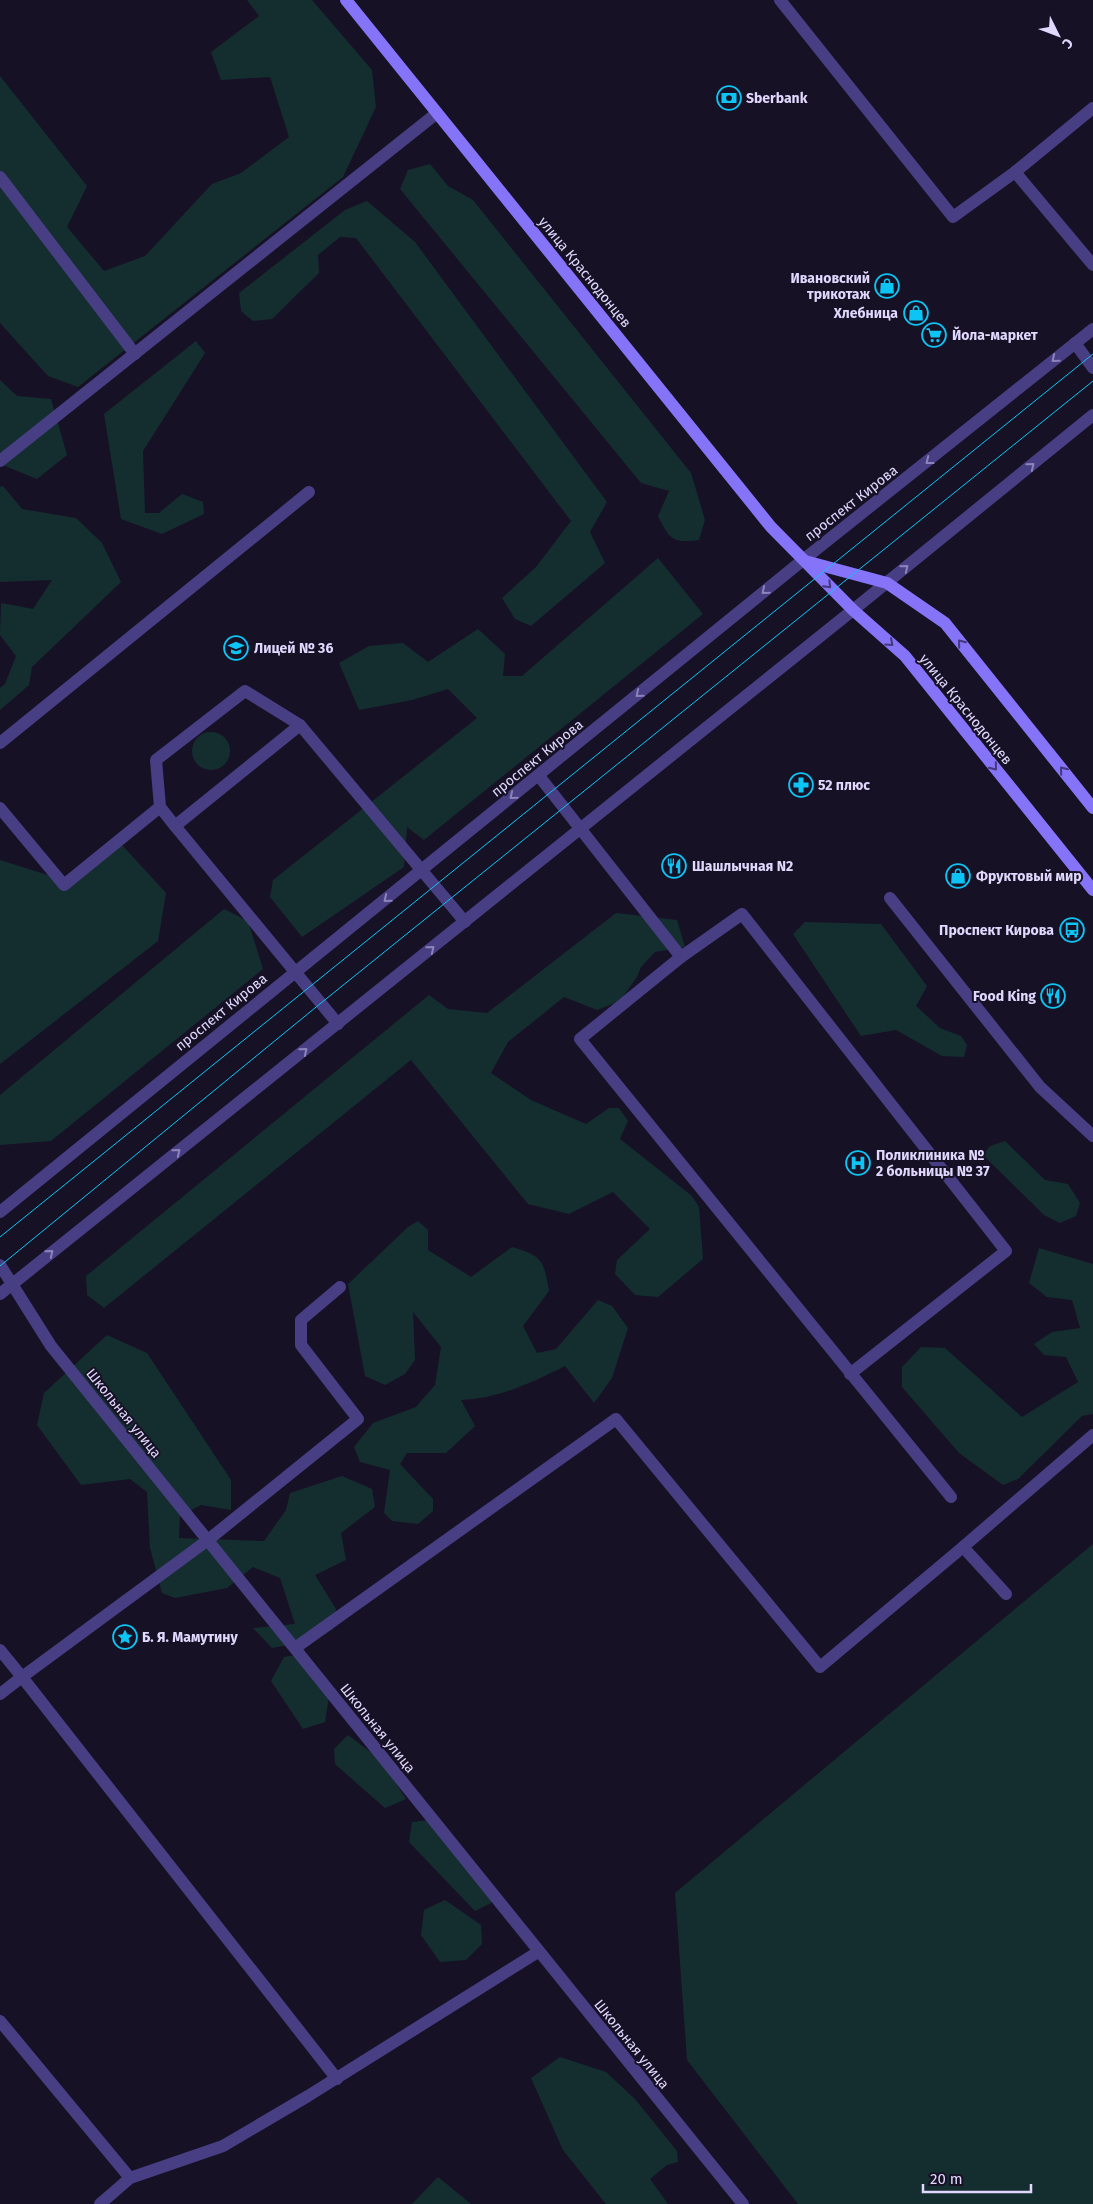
<svg xmlns="http://www.w3.org/2000/svg" width="1093" height="2204" viewBox="0 0 1093 2204" font-family="'Fira Sans',sans-serif">
<style>
.green{fill:#142e30}
.lines{fill:none;stroke-linecap:round;stroke-linejoin:round}
.service{stroke:#483e83;stroke-width:12}
.minor{stroke:#483e83;stroke-width:12}
.tertiary{stroke:#483e83;stroke-width:12}
.secondary{stroke:#8573f8;stroke-width:12}
.tram{stroke:#0dc5f4;stroke-width:1}
.oneway{stroke:#8c83ba}
.oneway2{stroke:#43387a}
.labels{text-anchor:middle;stroke-width:4;stroke-linejoin:round;paint-order:stroke}
.poi-label{font-size:14px;font-weight:bold;fill:#e0d8fd;stroke:#171126;text-anchor:start}
.street-label{font-size:14px;fill:#e0d8fd;stroke:#171126}
</style>
<rect width="100%" height="100%" fill="#171126"/>
<g class="green">
<polygon points="247,0 312,0 372,70 376,107 343,177 78,387 48,376 0,323 0,76 87,186 67,227 104,271 145,256 212,184 241,173 289,137 270,77 221,80 211,52 259,16"/>
<path d="M430 164 448 186 473 200 691 473 705 520 699 540C672 543 670 540 658 516L669 491 641 483 400 189 408 170Z"/>
<polygon points="367,201 415,242 607,502 590,532 605,563 531,626 515,619 502,598 536,567 571,521 356,238 340,237 318,255 319,273 272,319 253,321 241,311 239,293 345,210"/>
<polygon points="196,341 205,353 143,451 145,513 159,513 182,494 203,502 204,514 162,534 121,519 104,414"/>
<polygon points="0,380 17,396 51,399 67,455 37,479 0,464"/>
<polygon points="3,486 22,509 76,518 102,543 121,582 32,667 29,685 0,710 0,688 5,684 16,656 0,635 1,603 33,609 52,580 0,582 0,487"/>
<polygon points="658,558 703,614 424,840 407,827 404,867 302,937 270,897 273,880 477,718 448,689 412,700 359,710 339,663 369,646 403,643 428,662 478,629 505,654 503,676 522,676"/>
<circle cx="211" cy="751" r="19"/>
<polygon points="121,844 166,893 158,941 0,1064 0,860 73,883"/>
<polygon points="224,909 248,921 263,969 51,1141 0,1145 0,1095"/>
<polygon points="616,913 677,920 685,947 655,952 641,967 637,977 620,1001 597,1010 564,997 508,1042 491,1073 531,1100 586,1124 609,1108 619,1108 628,1121 620,1139 692,1196 699,1207 703,1259 658,1297 635,1295 615,1274 617,1260 650,1229 613,1192 569,1214 528,1204 411,1060 104,1308 87,1295 86,1276 429,995 448,1009 487,1013"/>
<polygon points="805,922 881,924 927,986 916,1006 940,1028 961,1036 967,1045 964,1057 942,1056 896,1030 861,1036 793,934"/>
<polygon points="1005,1141 1045,1180 1068,1184 1080,1203 1076,1216 1060,1223 1044,1215 983,1155 990,1146"/>
<path d="M418 1221 428 1230V1250L471 1277 512 1247C542 1256 544 1260 549 1291L523 1326 537 1353 556 1349 598 1300 612 1306 628 1328 612 1378 594 1403 565 1366C533 1382 498 1399 461 1400L475 1426 446 1453H407L400 1464 433 1499V1511L418 1524 392 1521 384 1513 390 1470 360 1462 354 1447 373 1423 416 1407 435 1385 441 1347 413 1312 415 1360 405 1374 385 1385 365 1376 348 1284 408 1227Z"/>
<polygon points="1039,1248 1093,1264 1093,1414 1082,1416 1018,1479 1003,1485 959,1453 902,1387 902,1367 921,1347 945,1348 1022,1417 1078,1382 1066,1357 1044,1355 1034,1344 1052,1332 1080,1328 1072,1300 1047,1297 1029,1283"/>
<polygon points="107,1335 147,1353 231,1480 231,1510 201,1505 180,1516 179,1538 264,1541 286,1510 290,1493 342,1476 372,1489 375,1507 341,1533 346,1560 315,1575 336,1609 333,1629 315,1640 272,1648 253,1628 295,1624 280,1578 253,1567 227,1588 175,1598 162,1593 150,1548 147,1492 130,1479 81,1485 37,1425 44,1393"/>
<polygon points="1093,1544 1093,2204 798,2204 687,2060 675,1893"/>
<polygon points="296,1655 329,1697 325,1722 303,1729 271,1681 284,1657"/>
<polygon points="348,1735 381,1760 406,1799 385,1808 335,1764 334,1749"/>
<polygon points="428,1820 493,1902 475,1911 409,1842 412,1822"/>
<polygon points="445,1900 481,1925 482,1944 466,1960 440,1962 421,1935 424,1910"/>
<polygon points="560,2057 606,2072 635,2099 677,2151 678,2162 667,2165 650,2179 668,2204 606,2204 563,2150 531,2078"/>
<polygon points="438,2177 471,2204 412,2204"/>
</g>
<g class="lines">
<g class="service">
<polyline points="780,0 953,217 1015,172 1093,108"/>
<polyline points="1015,172 1093,265"/>
<polyline points="0,177 135,354"/>
<polyline points="1075,343 1093,368"/>
<polyline points="0,461 437,113"/>
<polyline points="0,743 309,492"/>
<polyline points="539,776 681,957 580,1039 951,1497"/>
<polyline points="0,808 64,885 160,807"/>
<polyline points="175,826 160,807 156,760 245,691 300,725"/>
<polyline points="890,898 1040,1087 1093,1136"/>
<polyline points="681,957 742,914 1006,1251 850,1374"/>
<polyline points="338,1024 175,826 300,725 465,922"/>
<polyline points="1006,1594 963,1547 1093,1435"/>
<polyline points="295,1648 616,1419 820,1667 963,1547"/>
<polyline points="0,1650 22,1677 208,1540 358,1419 301,1345 301,1320 340,1287"/>
<polyline points="0,1694 22,1677 337,2079"/>
<polyline points="0,2021 130,2178"/>
<polyline points="100,2204 130,2178 223,2146 308,2096 538,1952"/>
</g>
<g class="minor">
<polyline points="803,560 1093,329"/>
<polyline points="853,610 1093,415"/>
<polyline points="0,1265 51,1346 743,2204"/>
</g>
<g class="tertiary">
<polyline points="0,1212 803,560"/>
<polyline points="0,1294 853,610"/>
</g>
<g class="secondary">
<polyline points="346,0 771,527 853,610 905,656 1093,890"/>
<polyline points="805,561 887,583 945,623 1093,808"/>
</g>
<g class="tram">
<polyline points="0,1237 1093,354"/>
<polyline points="0,1266 321,1003 1093,381"/>
</g>
</g>
<defs><path id="oneway-chevron" d="M-2-3.5L2.5 0L-2 3.5" fill="none" stroke-width="1.6" stroke-linecap="round" stroke-linejoin="round" transform="scale(1.25)"/></defs>
<g class="oneway">
<use href="#oneway-chevron" transform="translate(1055 359) rotate(141)"/>
<use href="#oneway-chevron" transform="translate(929 461) rotate(142)"/>
<use href="#oneway-chevron" transform="translate(1031 466) rotate(-39)"/>
<use href="#oneway-chevron" transform="translate(905 568) rotate(-39)"/>
<use href="#oneway-chevron" transform="translate(765 591) rotate(140)"/>
<use href="#oneway-chevron" transform="translate(639 694) rotate(141)"/>
<use href="#oneway-chevron" transform="translate(513 796) rotate(141)"/>
<use href="#oneway-chevron" transform="translate(387 899) rotate(141)"/>
<use href="#oneway-chevron" transform="translate(431 949) rotate(-39)"/>
<use href="#oneway-chevron" transform="translate(304 1051) rotate(-39)"/>
<use href="#oneway-chevron" transform="translate(177 1152) rotate(-39)"/>
<use href="#oneway-chevron" transform="translate(50 1253) rotate(-39)"/>
</g>
<g class="oneway2">
<use href="#oneway-chevron" transform="translate(828 585) rotate(45)"/>
<use href="#oneway-chevron" transform="translate(890 643) rotate(42)"/>
<use href="#oneway-chevron" transform="translate(961 643) rotate(-129)"/>
<use href="#oneway-chevron" transform="translate(994 767) rotate(51)"/>
<use href="#oneway-chevron" transform="translate(1063 770) rotate(-129)"/>
</g>
<defs>
<g id="bank-ring" transform="scale(1.25)"><circle r="9.5" fill="#171126" stroke="#0dc5f4" stroke-width="1.5"/><path d="M-6-4H6V4H-6ZM0-2.3a2.3 2.3 0 1 0 0 4.6a2.3 2.3 0 1 0 0-4.6Z" fill="#0dc5f4"/></g>
<g id="shop-ring" transform="scale(1.25)"><circle r="9.5" fill="#171126" stroke="#0dc5f4" stroke-width="1.5"/><path d="M-5-2.5h2.3a2.7 3.5 0 0 1 5.4 0H5L5.5 6h-11ZM-1.5-2.5h3a1.5 2.3 0 0 0-3 0Z" fill="#0dc5f4"/></g>
<g id="supermarket-ring" transform="scale(1.25)"><circle r="9.5" fill="#171126" stroke="#0dc5f4" stroke-width="1.5"/><path d="M-6-5.5h2.5l.6 2H6L4.5 2H-2.5L-4.4-4H-6ZM-1.5 3.2a1.3 1.3 0 1 0 .1 0ZM3 3.2a1.3 1.3 0 1 0 .1 0Z" fill="#0dc5f4"/></g>
<g id="school-ring" transform="scale(1.25)"><circle r="9.5" fill="#171126" stroke="#0dc5f4" stroke-width="1.5"/><path d="M0-5L7-2L0 1L-7-2ZM-4 1L0 2.5L4 1V4Q0 6-4 4Z" fill="#0dc5f4"/></g>
<g id="pharmacy-ring" transform="scale(1.25)"><circle r="9.5" fill="#171126" stroke="#0dc5f4" stroke-width="1.5"/><path d="M-2-6h4v4h4v4h-4v4h-4v-4h-4v-4h4Z" fill="#0dc5f4"/></g>
<g id="restaurant-ring" transform="scale(1.25)"><circle r="9.5" fill="#171126" stroke="#0dc5f4" stroke-width="1.5"/><path d="M-5-6h1v4h1v-4h1v4h1v-4h1v5L-1.5 .5V6h-2V.5L-5-1ZM5-6V6H3V1.5H1.5Q1.5-4 5-6Z" fill="#0dc5f4"/></g>
<g id="bus-ring" transform="scale(1.25)"><circle r="9.5" fill="#171126" stroke="#0dc5f4" stroke-width="1.5"/><path d="M-5-6H5V4H4V6H2V4H-2V6H-4V4H-5ZM-3.5-4V0h7V-4ZM-3.5 1.2v1.5H-2V1.2ZM2 1.2v1.5H3.5V1.2Z" fill="#0dc5f4"/></g>
<g id="hospital-ring" transform="scale(1.25)"><circle r="9.5" fill="#171126" stroke="#0dc5f4" stroke-width="1.5"/><path d="M-5-5h3v3.5h4V-5h3V5h-3V1.5h-4V5h-3Z" fill="#0dc5f4"/></g>
<g id="sight-ring" transform="scale(1.25)"><circle r="9.5" fill="#171126" stroke="#0dc5f4" stroke-width="1.5"/><path d="M0-6L1.8-2.2L6-1.7L2.9 1.2L3.7 5.4L0 3.3L-3.7 5.4L-2.9 1.2L-6-1.7L-1.8-2.2Z" fill="#0dc5f4"/></g>
</defs>
<g fill-rule="evenodd">
<use href="#bank-ring" x="729" y="98"/>
<use href="#shop-ring" x="887" y="286"/>
<use href="#shop-ring" x="916" y="313"/>
<use href="#supermarket-ring" x="934" y="335"/>
<use href="#school-ring" x="236" y="648"/>
<use href="#pharmacy-ring" x="801" y="785"/>
<use href="#restaurant-ring" x="674" y="866"/>
<use href="#shop-ring" x="958" y="876"/>
<use href="#bus-ring" x="1072" y="930"/>
<use href="#restaurant-ring" x="1053" y="996"/>
<use href="#hospital-ring" x="858" y="1163"/>
<use href="#sight-ring" x="125" y="1637"/>
</g>
<g class="labels">
<g class="poi-label">
<text x="746" y="103">Sberbank</text>
<text x="870" y="283" text-anchor="end">Ивановский<tspan x="870" dy="16">трикотаж</tspan></text>
<text x="898" y="318" text-anchor="end">Хлебница</text>
<text x="952" y="340">Йола-маркет</text>
<text x="254" y="653">Лицей № 36</text>
<text x="818" y="790">52 плюс</text>
<text x="692" y="871">Шашлычная N2</text>
<text x="976" y="881">Фруктовый мир</text>
<text x="1054" y="935" text-anchor="end">Проспект Кирова</text>
<text x="1036" y="1001" text-anchor="end">Food King</text>
<text x="876" y="1160">Поликлиника №<tspan x="876" dy="16">2 больницы № 37</tspan></text>
<text x="142" y="1642">Б. Я. Мамутину</text>
</g>
<g class="street-label">
<text transform="translate(585 272) rotate(51)" y="5">улица Краснодонцев</text>
<text transform="translate(851 503) rotate(-38)" y="5">проспект Кирова</text>
<text transform="translate(966 709) rotate(51)" y="5">улица Краснодонцев</text>
<text transform="translate(537 758) rotate(-39)" y="5">проспект Кирова</text>
<text transform="translate(221 1012) rotate(-39)" y="5">проспект Кирова</text>
<text transform="translate(124 1413) rotate(51)" y="5">Школьная улица</text>
<text transform="translate(378 1728) rotate(51)" y="5">Школьная улица</text>
<text transform="translate(632 2044) rotate(51)" y="5">Школьная улица</text>
</g>
</g>
<g transform="translate(1058 35) rotate(132)" stroke="#171126" stroke-width="4" paint-order="stroke">
<path d="M0-4L9 19L0 12L-9 19Z" fill="#e0d8fd"/>
<text y="-8" font-size="14" font-weight="bold" text-anchor="middle" fill="#e0d8fd">С</text>
</g>
<path d="M923 2184v8h108v-8" fill="none" stroke="#e0d8fd" stroke-width="2.5"/>
<text x="930" y="2184" font-size="15" fill="#e0d8fd" stroke="#171126" stroke-width="4" paint-order="stroke">20 m</text>
</svg>
